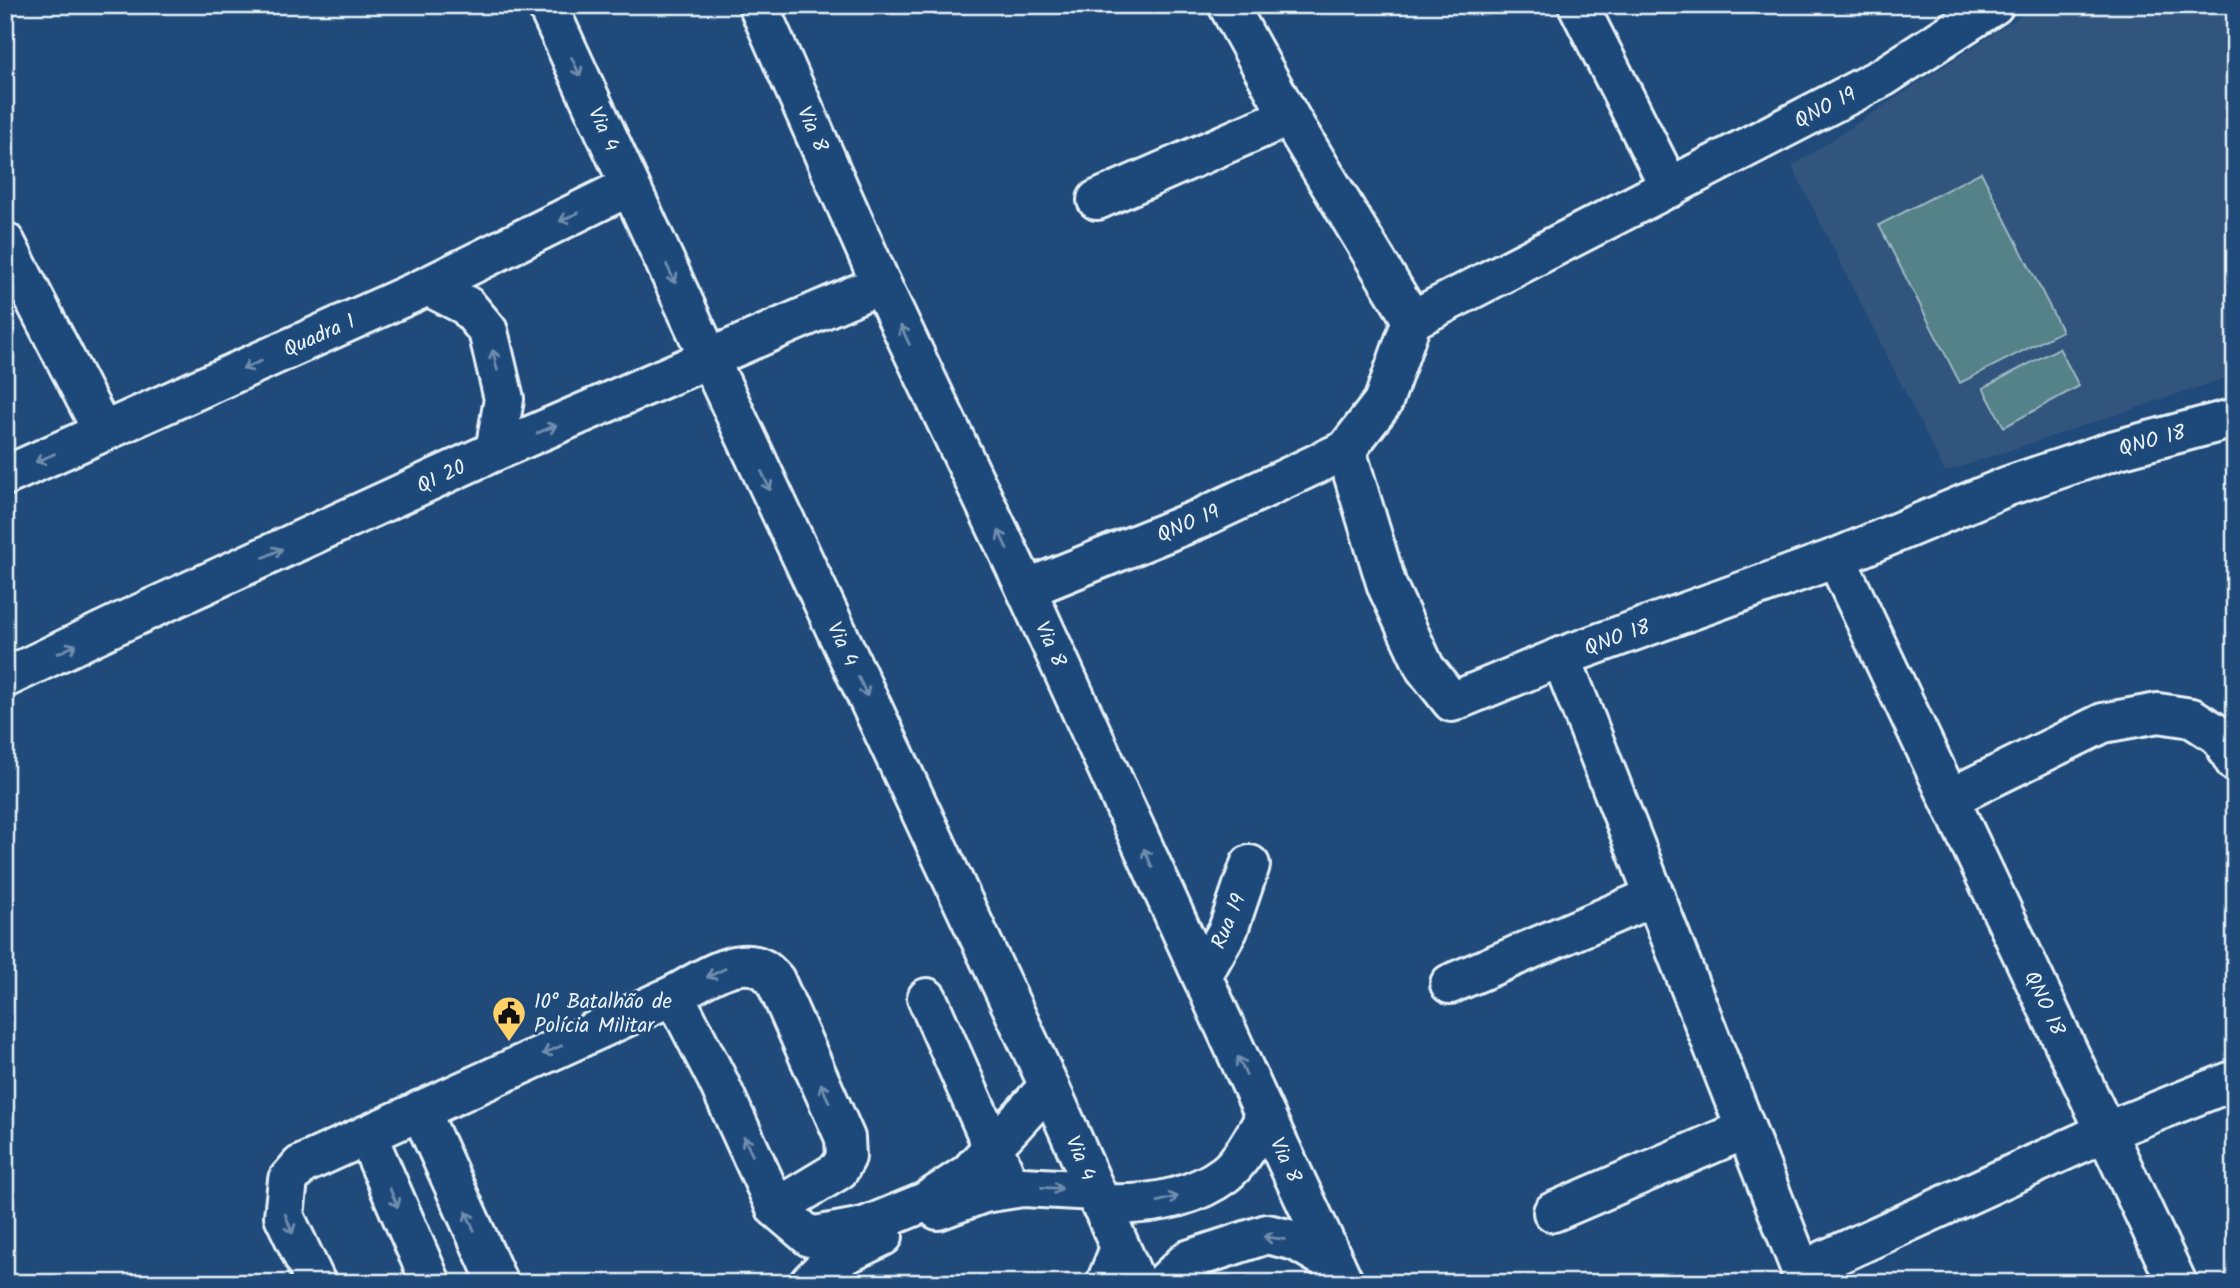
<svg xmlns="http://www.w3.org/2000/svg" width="2240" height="1288" viewBox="0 0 2240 1288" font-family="Kalam,sans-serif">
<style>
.built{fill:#33547e}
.green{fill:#548189;stroke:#9eb9c0;stroke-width:2}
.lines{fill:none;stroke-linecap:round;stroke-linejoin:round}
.minor-casing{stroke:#e8f1f8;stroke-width:44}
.major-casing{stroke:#e8f1f8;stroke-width:44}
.minor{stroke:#1f4a7a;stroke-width:38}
.major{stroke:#1f4a7a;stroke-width:38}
.oneway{stroke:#6f8dac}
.labels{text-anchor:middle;stroke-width:6;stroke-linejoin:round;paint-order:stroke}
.street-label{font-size:21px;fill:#e8f1f8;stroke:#1f4a7a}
.poi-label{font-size:21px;fill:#e8f1f8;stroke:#1f4a7a;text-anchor:start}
</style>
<rect width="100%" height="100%" fill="#1f4a7a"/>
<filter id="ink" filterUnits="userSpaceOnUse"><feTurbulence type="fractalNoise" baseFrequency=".0143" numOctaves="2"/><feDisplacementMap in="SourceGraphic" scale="14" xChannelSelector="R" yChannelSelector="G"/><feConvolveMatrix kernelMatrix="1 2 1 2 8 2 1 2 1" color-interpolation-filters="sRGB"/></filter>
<g filter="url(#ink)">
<polygon class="built" points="2037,5 2235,5 2235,375 1945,472 1792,166"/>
<g class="green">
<polygon points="1981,172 2062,331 1960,383 1879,225"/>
<polygon points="2059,348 2079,386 2004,427 1983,388"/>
</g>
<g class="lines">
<g class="minor-casing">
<g id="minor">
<polyline points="1228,5 1289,116 1412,320"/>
<polyline points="1578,5 1670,188"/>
<polyline points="1097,200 1289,116"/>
<polyline points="5,242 103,432"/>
<polyline points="428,286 467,306 488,331 504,399 495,451"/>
<polyline points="1346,450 1387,586 1425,668 1452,702 1561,657 1836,558 2008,486 2115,450 2235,418"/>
<polyline points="5,476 428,286 630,186"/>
<polyline points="1836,558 2177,1283"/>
<polyline points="1026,589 1199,519 1346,450 1383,402 1412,320 1883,77 1994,5"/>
<polyline points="1561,657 1806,1283"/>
<polyline points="5,678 120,623 495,451 881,284"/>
<polyline points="1950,798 2103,723 2158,713 2192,718 2220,736 2235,762"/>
<polyline points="1202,976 1228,930 1250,865"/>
<polyline points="1450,984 1655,896"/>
<path d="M674 995C697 983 736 954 763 969 767 971 772 977 775 980L845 1138 846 1157 839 1170 776 1208"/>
<polyline points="927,998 1003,1170"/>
<polyline points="420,1110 498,1283"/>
<polyline points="367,1135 431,1283"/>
<polyline points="938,1210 984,1193 1023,1187 1095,1191"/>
<polyline points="1553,1212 1746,1129"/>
<polyline points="1801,1271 2105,1132 2235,1080"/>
<polyline points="316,1283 284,1216 288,1180 301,1165 674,995 718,1081 776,1208 810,1237 864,1227 925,1202 969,1173 1049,1086"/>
<polyline points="809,1283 830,1262 883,1236"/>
<polyline points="1106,1283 1120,1248"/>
</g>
</g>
<g class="major-casing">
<g id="major">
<polyline points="547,5 709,358 1049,1086 1136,1283"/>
<polyline points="758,5 881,284 1026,589 1266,1117 1344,1283"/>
<path d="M1100 1204C1143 1206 1189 1201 1225 1174 1243 1160 1254 1135 1266 1117"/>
<polyline points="1164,1283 1188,1260 1267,1234 1296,1241 1335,1264"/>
</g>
</g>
<use href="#minor" class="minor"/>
<use href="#major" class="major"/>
</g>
<defs><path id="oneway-shaft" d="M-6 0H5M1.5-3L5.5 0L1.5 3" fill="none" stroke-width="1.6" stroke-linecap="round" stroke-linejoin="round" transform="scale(1.75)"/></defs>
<g class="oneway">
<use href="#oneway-shaft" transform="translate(576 67) rotate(65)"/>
<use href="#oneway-shaft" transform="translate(569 217) rotate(154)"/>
<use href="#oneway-shaft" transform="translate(671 274) rotate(65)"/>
<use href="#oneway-shaft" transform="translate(905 335) rotate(-115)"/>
<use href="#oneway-shaft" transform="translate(495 360) rotate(-103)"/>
<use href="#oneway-shaft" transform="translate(252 365) rotate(156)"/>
<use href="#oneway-shaft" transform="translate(547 429) rotate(-23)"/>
<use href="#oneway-shaft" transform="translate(45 458) rotate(156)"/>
<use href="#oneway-shaft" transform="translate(766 481) rotate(65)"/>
<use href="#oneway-shaft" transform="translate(1003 540) rotate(-115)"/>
<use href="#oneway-shaft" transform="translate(273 553) rotate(-25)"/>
<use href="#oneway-shaft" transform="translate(67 649) rotate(-26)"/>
<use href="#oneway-shaft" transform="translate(863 687) rotate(65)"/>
<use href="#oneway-shaft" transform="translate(1148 858) rotate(-114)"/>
<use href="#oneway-shaft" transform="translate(716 973) rotate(154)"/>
<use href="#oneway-shaft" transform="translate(552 1050) rotate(156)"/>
<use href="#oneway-shaft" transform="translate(1242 1066) rotate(-114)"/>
<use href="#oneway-shaft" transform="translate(825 1093) rotate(-114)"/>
<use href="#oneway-shaft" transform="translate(748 1146) rotate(-115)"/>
<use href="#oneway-shaft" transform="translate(1052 1188) rotate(3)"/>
<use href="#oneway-shaft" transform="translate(394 1198) rotate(66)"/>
<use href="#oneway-shaft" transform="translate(1168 1199) rotate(-15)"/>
<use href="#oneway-shaft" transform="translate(470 1221) rotate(-114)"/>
<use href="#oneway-shaft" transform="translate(289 1224) rotate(69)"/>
<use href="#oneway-shaft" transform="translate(1274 1238) rotate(-173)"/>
</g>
</g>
<defs>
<g id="civic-pin" transform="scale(1.75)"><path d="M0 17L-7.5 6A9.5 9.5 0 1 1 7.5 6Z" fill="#ffd166" stroke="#1f4a7a"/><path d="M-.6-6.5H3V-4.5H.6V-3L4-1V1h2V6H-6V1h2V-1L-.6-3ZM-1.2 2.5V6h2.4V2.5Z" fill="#111"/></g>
</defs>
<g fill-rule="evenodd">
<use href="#civic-pin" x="509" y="1013"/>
</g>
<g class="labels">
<g class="street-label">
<text transform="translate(1825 107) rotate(-27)" y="7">QNO 19</text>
<text transform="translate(604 129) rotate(65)" y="7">Via 4</text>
<text transform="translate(813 129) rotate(66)" y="7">Via 8</text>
<text transform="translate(319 335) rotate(-24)" y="7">Quadra 1</text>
<text transform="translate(2152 440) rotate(-15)" y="7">QNO 18</text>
<text transform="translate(441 476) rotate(-25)" y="7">QI 20</text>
<text transform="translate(1188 523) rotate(-23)" y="7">QNO 19</text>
<text transform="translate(1617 637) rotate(-20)" y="7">QNO 18</text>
<text transform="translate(843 644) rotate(65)" y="7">Via 4</text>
<text transform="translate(1051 644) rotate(66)" y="7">Via 8</text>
<text transform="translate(1228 921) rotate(-67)" y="7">Rua 19</text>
<text transform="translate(2045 1003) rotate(65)" y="7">QNO 18</text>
<text transform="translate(1081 1158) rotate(67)" y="7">Via 4</text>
<text transform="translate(1286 1160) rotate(65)" y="7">Via 8</text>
</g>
<g class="poi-label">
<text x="534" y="1008">10° Batalhão de<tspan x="534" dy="24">Polícia Militar</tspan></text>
</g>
</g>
<rect width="2240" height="1288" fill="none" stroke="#1f4a7a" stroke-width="28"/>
<rect x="14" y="14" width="2212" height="1260" fill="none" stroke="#e8f1f8" stroke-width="2.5" filter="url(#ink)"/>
</svg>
